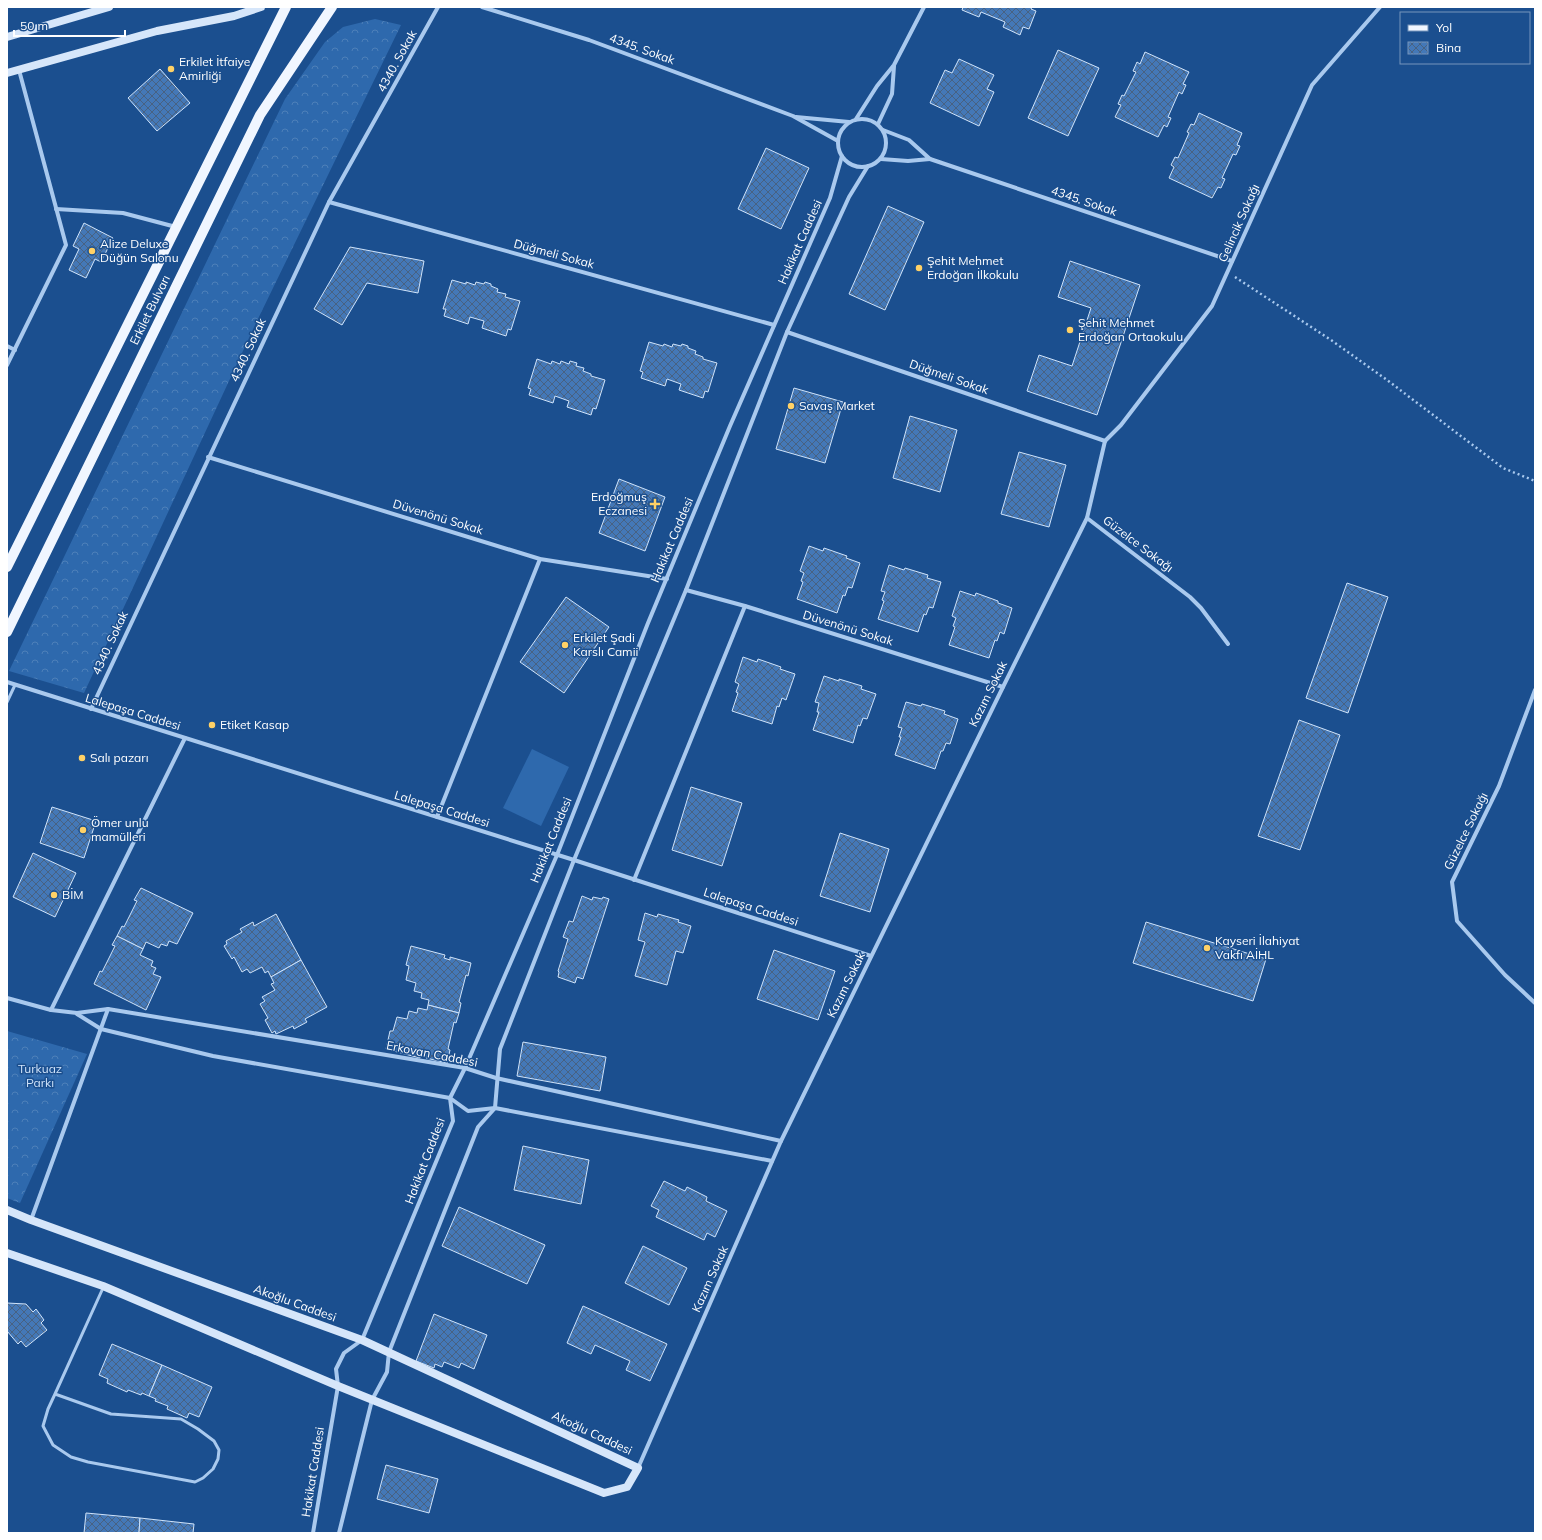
<svg xmlns="http://www.w3.org/2000/svg" width="1542" height="1540" viewBox="0 0 1542 1540" font-family="Mulish,sans-serif">
<style>
.forest{fill:url(#forest-crowns)}
.pitch{fill:#2e69ad}
.building{fill:url(#building-cross-hatch);stroke:#cfe3fa}
.lines{fill:none;stroke-linecap:round;stroke-linejoin:round}
.path{stroke:#a9c9ee;stroke-width:2.5;stroke-dasharray:2 3;stroke-linecap:butt}
.lane{stroke:#a9c9ee;stroke-width:3}
.street{stroke:#a9c9ee;stroke-width:4}
.secondary{stroke:#d6e6fa;stroke-width:8}
.primary{stroke:#f0f6ff;stroke-width:10}
.poi-dot{fill:#ffd166;stroke:#1b4f8f;stroke-width:1.5}
.labels{text-anchor:middle;stroke-width:3;stroke-linejoin:round;paint-order:stroke}
.street-label{font-size:12px;fill:#fff;stroke:#1b4f8f}
.poi-label{font-size:12px;fill:#fff;stroke:#1b4f8f;text-anchor:start}
.park-label{font-size:12px;fill:#cfe3fa;stroke:#1b4f8f}
</style>
<defs>
<pattern id="forest-crowns" width="20" height="18" patternUnits="userSpaceOnUse"><rect width="20" height="18" fill="#2e69ad"/><path d="M2 6a3 3 0 1 1 6 0M12 15a3 3 0 1 1 6 0" fill="none" stroke="#4d80b9"/></pattern>
<pattern id="building-cross-hatch" width="8" height="8" patternUnits="userSpaceOnUse"><rect width="8" height="8" fill="#4478b7"/><path d="M0 0l8 8M0 8l8-8" fill="none" stroke="#486282"/></pattern>
</defs>
<rect width="100%" height="100%" fill="#1b4f8f"/>
<g class="forest">
<polygon points="375,19 401,25 255,325 84,693 9,671 285,99 325,42 343,27"/>
<polygon points="7,1031 87,1054 20,1203 7,1198"/>
</g>
<polygon class="pitch" points="532,749 569,767 541,826 503,808"/>
<g class="building">
<polygon points="963,7 1032,7 1031,9 1036,11 1029,29 1023,27 1020,35 1003,27 1005,22 981,12 979,17 962,10"/>
<polygon points="1058,50 1099,68 1068,136 1028,118"/>
<polygon points="1145,52 1189,72 1183,84 1186,85 1182,94 1179,92 1168,117 1171,118 1167,127 1164,125 1158,137 1115,117 1121,105 1118,104 1122,95 1124,96 1136,72 1133,71 1137,62 1140,64"/>
<polygon points="959,59 994,75 987,89 994,92 979,126 930,103 945,70 952,73"/>
<polygon points="160,69 190,103 157,131 128,98"/>
<polygon points="1199,113 1242,133 1237,145 1240,146 1236,155 1233,154 1222,178 1225,179 1221,188 1218,187 1212,198 1169,178 1174,167 1171,165 1175,157 1178,158 1189,133 1187,132 1191,124 1194,125"/>
<polygon points="766,148 809,168 781,229 738,209"/>
<polygon points="888,206 924,222 885,310 849,294"/>
<polygon points="84,223 113,238 101,262 95,259 86,278 69,270 79,249 73,246"/>
<polygon points="350,247 424,261 418,293 367,283 342,325 314,309"/>
<polygon points="1070,261 1140,285 1097,415 1027,391 1039,355 1072,366 1091,308 1058,297"/>
<polygon points="452,280 466,284 466,282 475,285 476,282 484,284 485,282 491,284 491,286 498,289 497,292 506,294 505,297 520,301 511,330 508,329 506,336 482,328 484,321 470,317 468,324 444,316 446,309 443,309"/>
<polygon points="649,342 663,346 664,344 672,347 673,344 681,346 682,344 688,346 688,348 696,351 695,354 703,357 703,359 717,363 708,392 705,391 703,398 679,390 681,384 667,379 665,386 641,378 643,372 640,371"/>
<polygon points="537,359 551,364 552,361 560,364 561,361 569,364 570,361 577,363 576,366 584,368 583,371 591,374 591,376 605,380 596,409 593,408 591,415 567,407 569,401 555,396 553,403 529,395 531,389 528,388"/>
<polygon points="794,388 843,402 825,463 776,449"/>
<polygon points="910,416 957,430 940,492 893,478"/>
<polygon points="1019,452 1066,465 1049,527 1001,514"/>
<polygon points="619,479 665,497 645,551 599,533"/>
<polygon points="809,546 823,551 824,548 847,556 846,558 860,563 852,588 848,587 845,596 843,595 837,613 797,599 803,582 801,581 804,573 800,571"/>
<polygon points="889,565 904,570 905,568 928,575 927,578 941,582 933,608 929,607 926,615 924,614 918,632 878,619 884,601 882,600 885,592 881,591"/>
<polygon points="1347,583 1388,597 1348,713 1306,698"/>
<polygon points="960,591 975,596 976,593 998,601 998,603 1012,608 1004,634 1000,632 997,641 995,640 989,658 949,645 955,627 953,626 956,618 952,616"/>
<polygon points="566,597 609,627 564,693 520,662"/>
<polygon points="743,657 757,662 758,659 781,667 780,669 795,674 786,700 782,698 779,707 777,706 772,724 732,711 738,693 736,692 739,684 735,682"/>
<polygon points="824,676 839,681 839,679 862,686 861,689 876,694 867,719 863,718 860,726 858,725 853,743 813,730 819,712 817,712 819,703 815,702"/>
<polygon points="906,702 921,706 922,704 945,711 944,714 958,719 950,744 946,743 943,751 941,751 935,769 895,755 901,737 899,737 902,728 898,727"/>
<polygon points="1299,720 1340,735 1300,850 1258,836"/>
<polygon points="691,787 742,803 722,866 672,850"/>
<polygon points="52,807 96,821 84,858 40,843"/>
<polygon points="840,833 889,849 870,912 820,896"/>
<polygon points="33,853 76,873 55,917 13,897"/>
<polygon points="141,888 193,913 177,944 169,941 167,946 161,944 159,948 146,942 143,949 117,936 122,926 124,927 137,901 134,900"/>
<polygon points="582,896 592,900 593,897 602,899 603,897 609,899 583,979 577,977 575,983 558,977 559,972 558,971 568,939 563,937 569,921 573,922"/>
<polygon points="645,913 657,917 658,914 679,920 678,922 691,926 683,953 676,951 667,985 635,976 645,942 638,940"/>
<polygon points="276,914 301,960 271,977 268,971 265,973 262,967 250,973 247,969 242,972 234,957 232,959 224,946 227,944 226,941 242,932 240,929 253,922 254,926"/>
<polygon points="1146,922 1266,959 1253,1001 1133,963"/>
<polygon points="117,936 143,949 140,955 153,961 151,966 156,968 153,974 161,977 146,1010 94,984 100,971 102,972 115,946 112,945"/>
<polygon points="411,946 445,955 444,958 450,960 450,957 471,963 468,976 466,975 459,1002 461,1003 459,1013 428,1005 429,1000 421,998 422,993 414,991 416,983 406,980 409,966 406,965"/>
<polygon points="774,950 835,971 818,1020 757,999"/>
<polygon points="301,960 327,1007 305,1019 307,1022 294,1029 293,1026 276,1034 275,1031 272,1033 265,1020 268,1018 260,1004 265,1001 262,997 275,990 271,984 274,983 271,977"/>
<polygon points="428,1005 459,1013 456,1023 454,1022 448,1049 450,1050 447,1063 426,1058 426,1055 421,1054 420,1058 386,1049 390,1031 393,1031 397,1017 407,1019 409,1011 417,1013 418,1008 427,1010"/>
<polygon points="523,1042 606,1057 600,1091 517,1076"/>
<polygon points="523,1146 589,1160 581,1204 514,1190"/>
<polygon points="664,1181 685,1191 687,1187 707,1197 706,1201 727,1211 715,1237 707,1233 704,1240 656,1217 659,1210 651,1206"/>
<polygon points="459,1207 545,1245 527,1284 442,1246"/>
<polygon points="643,1246 687,1268 669,1305 625,1283"/>
<polygon points="7,1303 26,1304 33,1312 36,1309 44,1320 41,1323 47,1330 26,1347 21,1341 18,1344 7,1331"/>
<polygon points="583,1306 667,1344 650,1381 626,1370 630,1361 595,1345 591,1354 567,1343"/>
<polygon points="434,1314 487,1335 474,1369 461,1363 459,1368 444,1362 442,1367 435,1364 434,1368 416,1361"/>
<polygon points="112,1344 162,1365 149,1396 142,1393 141,1395 128,1390 127,1392 107,1383 108,1379 99,1375"/>
<polygon points="162,1365 212,1387 199,1417 189,1413 187,1418 167,1409 168,1406 155,1401 156,1399 149,1396"/>
<polygon points="386,1465 438,1479 429,1513 377,1499"/>
<polygon points="86,1513 140,1518 139,1533 84,1533"/>
<polygon points="140,1518 194,1524 193,1533 139,1533"/>
</g>
<g class="lines">
<polyline class="path" points="1235,277 1331,340 1387,380 1503,468 1535,481"/>
<g class="lane">
<polyline points="7,702 15,685"/>
<polyline points="55,1394 111,1414 181,1419 198,1429 214,1441 219,1450 218,1459 213,1469 203,1478 195,1482 88,1462 71,1457 53,1445 43,1426 48,1409 55,1394 103,1288"/>
</g>
<g class="street">
<polyline points="482,7 589,40 793,116 838,141"/>
<polyline points="796,117 849,122"/>
<polyline points="856,119 877,86 894,65 924,7"/>
<circle cx="862" cy="143" r="24"/>
<polyline points="878,124 892,94 894,66"/>
<polyline points="881,159 908,161 930,159 909,140 883,130"/>
<polyline points="930,159 1232,261"/>
<polyline points="329,202 774,325"/>
<polyline points="56,209 123,213 176,227"/>
<polyline points="787,332 1105,441"/>
<polyline points="7,346 15,350"/>
<polyline points="7,365 66,245 19,70"/>
<polyline points="1105,441 1121,425 1212,306 1312,85 1380,7"/>
<polyline points="1105,441 1087,518 1190,597 1201,608 1228,644"/>
<polyline points="208,457 540,559 667,579"/>
<polyline points="686,590 745,606 1003,687"/>
<polyline points="7,682 574,860 871,956"/>
<polyline points="1535,690 1499,786 1452,882 1457,921 1505,975 1535,1003"/>
<polyline points="91,709 329,202 438,7"/>
<polyline points="437,817 540,559"/>
<polyline points="634,880 745,606"/>
<polyline points="7,998 51,1010 77,1013 108,1009 465,1068 496,1078 781,1141"/>
<polyline points="51,1010 185,738"/>
<polyline points="77,1014 101,1029 213,1056 450,1098 468,1111 495,1108 772,1161"/>
<polyline points="31,1220 108,1009"/>
<polyline points="638,1468 781,1141 1003,687 1087,518"/>
<polyline points="313,1533 338,1386 336,1369 344,1353 362,1340 453,1121 450,1098 465,1068 557,855 648,623 730,426 830,198 842,156"/>
<polyline points="339,1533 372,1400 387,1372 389,1352 478,1127 495,1108 500,1049 574,860 686,590 787,332 849,197 868,166"/>
</g>
<g class="secondary">
<polyline points="7,37 109,7"/>
<polyline points="7,73 157,31 234,16 261,7"/>
<polyline points="7,1210 31,1220 362,1340 638,1468 627,1487 604,1493 338,1386 103,1286 7,1253"/>
</g>
<g class="primary">
<polyline points="7,567 286,7"/>
<polyline points="7,632 260,115 332,7"/>
</g>
</g>
<g class="poi-dot">
<circle cx="171" cy="69" r="4"/>
<circle cx="92" cy="251" r="4"/>
<circle cx="919" cy="268" r="4"/>
<circle cx="1070" cy="330" r="4"/>
<circle cx="791" cy="406" r="4"/>
<path d="M653 498h4v4h4v4h-4v4h-4v-4h-4v-4h4z"/>
<circle cx="565" cy="645" r="4"/>
<circle cx="212" cy="725" r="4"/>
<circle cx="82" cy="758" r="4"/>
<circle cx="83" cy="830" r="4"/>
<circle cx="54" cy="895" r="4"/>
<circle cx="1207" cy="948" r="4"/>
</g>
<g class="labels">
<g class="street-label">
<text transform="translate(642 49) rotate(20)" y="4">4345. Sokak</text>
<text transform="translate(397 61) rotate(-61)" y="4">4340. Sokak</text>
<text transform="translate(1084 201) rotate(19)" y="4">4345. Sokak</text>
<text transform="translate(1239 223) rotate(-66)" y="4">Gelincik Sokağı</text>
<text transform="translate(800 242) rotate(-66)" y="4">Hakikat Caddesi</text>
<text transform="translate(554 254) rotate(15)" y="4">Düğmeli Sokak</text>
<text transform="translate(150 310) rotate(-64)" y="4">Erkilet Bulvarı</text>
<text transform="translate(248 350) rotate(-65)" y="4">4340. Sokak</text>
<text transform="translate(949 377) rotate(19)" y="4">Düğmeli Sokak</text>
<text transform="translate(438 517) rotate(17)" y="4">Düvenönü Sokak</text>
<text transform="translate(672 540) rotate(-67)" y="4">Hakikat Caddesi</text>
<text transform="translate(1138 544) rotate(37)" y="4">Güzelce Sokağı</text>
<text transform="translate(848 628) rotate(17)" y="4">Düvenönü Sokak</text>
<text transform="translate(110 643) rotate(-65)" y="4">4340. Sokak</text>
<text transform="translate(988 694) rotate(-64)" y="4">Kazım Sokak</text>
<text transform="translate(133 712) rotate(17)" y="4">Lalepaşa Caddesi</text>
<text transform="translate(442 809) rotate(17)" y="4">Lalepaşa Caddesi</text>
<text transform="translate(1466 831) rotate(-64)" y="4">Güzelce Sokağı</text>
<text transform="translate(551 840) rotate(-68)" y="4">Hakikat Caddesi</text>
<text transform="translate(751 907) rotate(18)" y="4">Lalepaşa Caddesi</text>
<text transform="translate(846 985) rotate(-64)" y="4">Kazım Sokak</text>
<text transform="translate(432 1054) rotate(11)" y="4">Erkovan Caddesi</text>
<text transform="translate(425 1161) rotate(-69)" y="4">Hakikat Caddesi</text>
<text transform="translate(710 1279) rotate(-66)" y="4">Kazım Sokak</text>
<text transform="translate(295 1303) rotate(20)" y="4">Akoğlu Caddesi</text>
<text transform="translate(592 1433) rotate(25)" y="4">Akoğlu Caddesi</text>
<text transform="translate(313 1472) rotate(-81)" y="4">Hakikat Caddesi</text>
</g>
<g class="poi-label">
<text x="179" y="66">Erkilet İtfaiye<tspan x="179" dy="14">Amirliği</tspan></text>
<text x="100" y="248">Alize Deluxe<tspan x="100" dy="14">Düğün Salonu</tspan></text>
<text x="927" y="265">Şehit Mehmet<tspan x="927" dy="14">Erdoğan İlkokulu</tspan></text>
<text x="1078" y="327">Şehit Mehmet<tspan x="1078" dy="14">Erdoğan Ortaokulu</tspan></text>
<text x="799" y="410">Savaş Market</text>
<text x="647" y="501" text-anchor="end">Erdoğmuş<tspan x="647" dy="14">Eczanesi</tspan></text>
<text x="573" y="642">Erkilet Şadi<tspan x="573" dy="14">Karslı Camii</tspan></text>
<text x="220" y="729">Etiket Kasap</text>
<text x="90" y="762">Salı pazarı</text>
<text x="91" y="827">Ömer unlu<tspan x="91" dy="14">mamülleri</tspan></text>
<text x="62" y="899">BİM</text>
<text x="1215" y="945">Kayseri İlahiyat<tspan x="1215" dy="14">Vakfı AİHL</tspan></text>
</g>
<g class="park-label">
<text x="40" y="1073">Turkuaz<tspan x="40" dy="14">Parkı</tspan></text>
</g>
</g>
<rect width="1542" height="1540" fill="none" stroke="#ffffff" stroke-width="16"/>
<rect x="1400" y="12" width="130" height="52" fill="#1b4f8f" stroke="#7695bc"/>
<rect x="1408" y="25" width="20" height="6" fill="#f0f6ff" stroke="#7695bc"/>
<text x="1436" y="32" font-size="12" fill="#ffffff">Yol</text>
<rect x="1408" y="42" width="20" height="12" fill="url(#building-cross-hatch)" stroke="#7695bc"/>
<text x="1436" y="52" font-size="12" fill="#ffffff">Bina</text>
<path d="M14 30v6h111v-6" fill="none" stroke="#ffffff" stroke-width="2"/>
<text x="20" y="30" font-size="12" fill="#ffffff" stroke="#1b4f8f" stroke-width="3" paint-order="stroke">50 m</text>
</svg>
